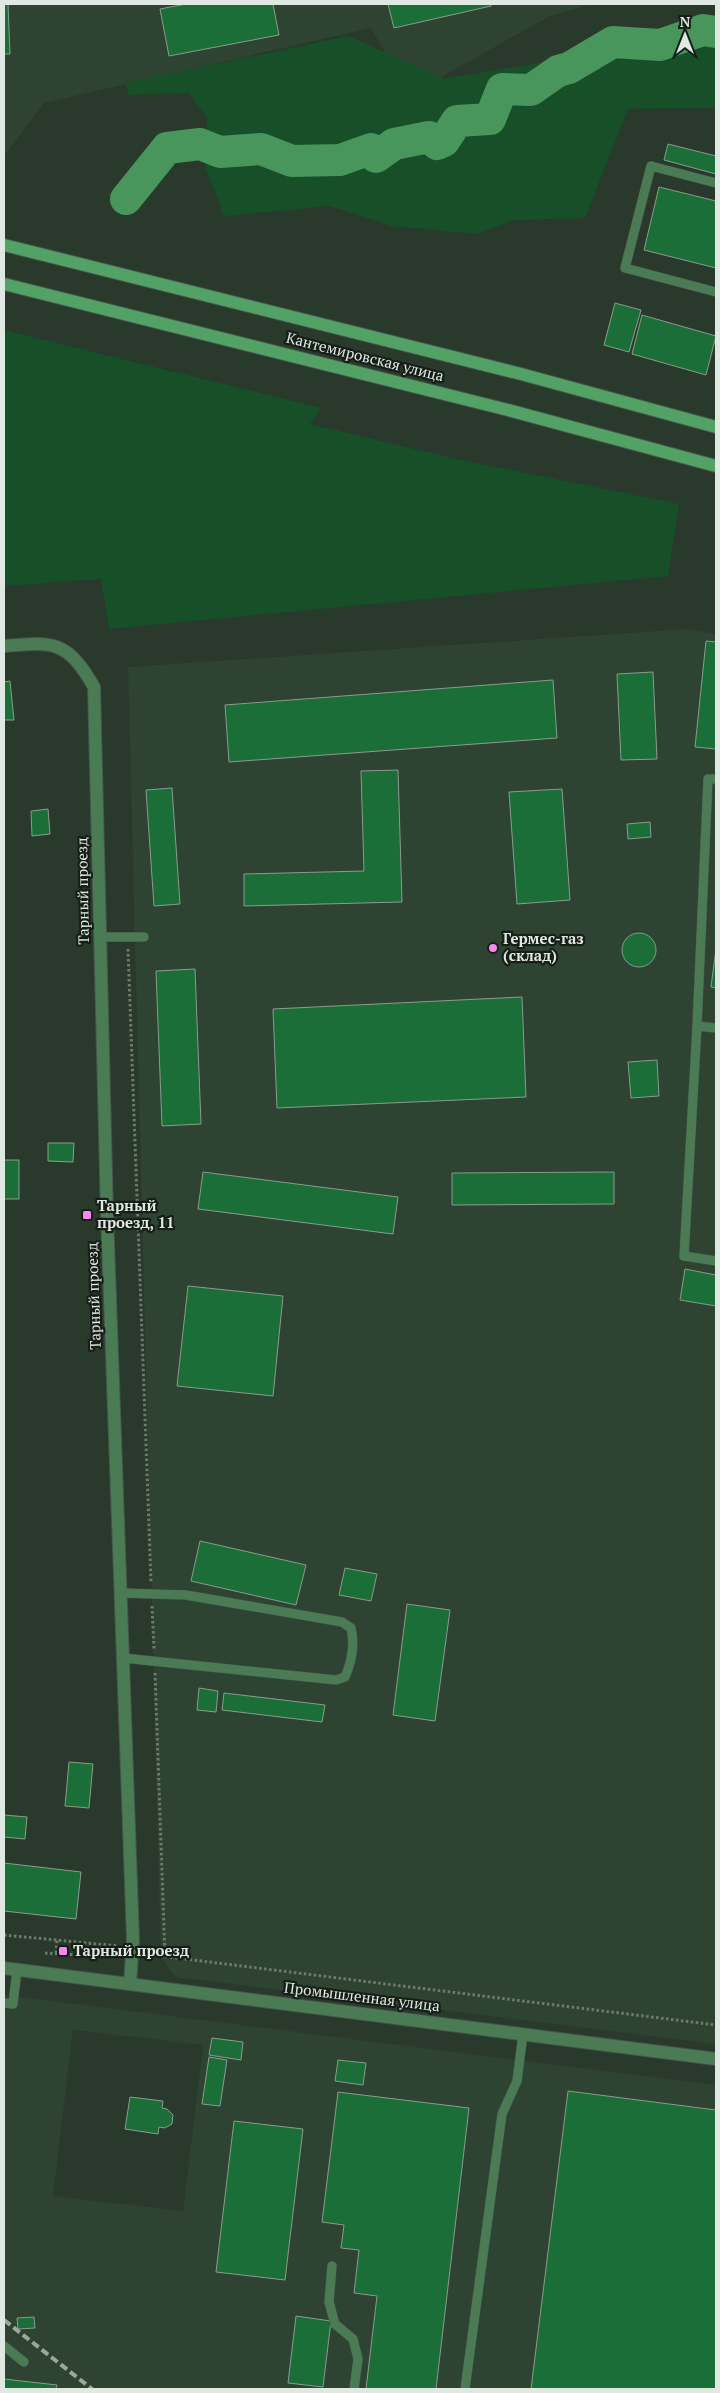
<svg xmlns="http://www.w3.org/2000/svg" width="720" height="2393" viewBox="0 0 720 2393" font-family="'PT Serif',serif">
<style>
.built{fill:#2e4332;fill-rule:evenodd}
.green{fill:#174f28}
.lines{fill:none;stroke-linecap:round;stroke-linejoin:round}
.river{stroke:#48965c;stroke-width:32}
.building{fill:#1c6e38;stroke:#8a9c8d}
.lane-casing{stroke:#465549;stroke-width:10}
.street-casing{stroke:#465549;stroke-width:14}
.secondary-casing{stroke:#465549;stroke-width:14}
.path{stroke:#6d7b6f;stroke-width:3;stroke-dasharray:2.5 2.5;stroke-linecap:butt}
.lane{stroke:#4b7b55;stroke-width:9}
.street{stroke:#4b7b55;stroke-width:12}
.secondary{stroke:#52a266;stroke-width:12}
.rail{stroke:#9ca89e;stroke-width:4;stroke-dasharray:8 4;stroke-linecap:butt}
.poi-dot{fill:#f689ed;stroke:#171e18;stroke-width:2}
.labels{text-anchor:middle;stroke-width:4.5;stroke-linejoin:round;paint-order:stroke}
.street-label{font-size:15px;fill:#dfe9e1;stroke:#171e18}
.poi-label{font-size:15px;font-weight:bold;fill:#dfe9e1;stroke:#171e18;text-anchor:start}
</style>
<rect width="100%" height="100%" fill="#29392c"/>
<g class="built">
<polygon points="4,4 592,4 550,16 409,95 371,28 44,103 4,156"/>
<polygon points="687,629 716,634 716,2044 175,1977 161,1958 128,667"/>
<path d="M4 1995 716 2085V2389H4ZM73 2030 203 2045 183 2211 53 2196Z"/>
</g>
<g class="green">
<polygon points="716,33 716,108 628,109 585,218 514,220 476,234 392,226 330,206 224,216 205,166 207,118 189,93 129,95 125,83 349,36 444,79"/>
<polygon points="4,330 321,408 310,424 456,459 679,504 668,576 109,629 101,579 4,586"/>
</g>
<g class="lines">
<polyline class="river" points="126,199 167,148 200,144 220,152 261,149 292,161 340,160 371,149 376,157 394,144 429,137 437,144 444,141 457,121 490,119 502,89 531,90 558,71 569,68 613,42 660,45 703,30 716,32"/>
</g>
<g class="building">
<polygon points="4,4 8,4 10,54 4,54"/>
<polygon points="186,4 273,4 279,35 169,56 160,9"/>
<polygon points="388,4 491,4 491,6 394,28"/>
<polygon points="668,144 716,156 716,174 664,160"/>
<polygon points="659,187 716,201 716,268 644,250"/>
<polygon points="615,303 641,310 629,352 604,345"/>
<polygon points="642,315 716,336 706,375 632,354"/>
<polygon points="706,641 716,642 716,749 695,747"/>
<polygon points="653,672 657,759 621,760 617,674"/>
<polygon points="553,680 557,738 229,762 225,705"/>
<polygon points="10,681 14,720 4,720 4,682"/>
<polygon points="398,770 402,902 244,906 244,874 364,871 361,771"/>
<polygon points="172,788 180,904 154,906 146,790"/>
<polygon points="562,789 570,900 517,904 509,792"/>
<polygon points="48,809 50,834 32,836 31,811"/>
<polygon points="650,822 651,837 628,839 627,824"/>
<circle cx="639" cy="950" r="17"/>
<polygon points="716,949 716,988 711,987"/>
<polygon points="195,969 201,1124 162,1126 156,971"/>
<polygon points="522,997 526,1097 277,1108 273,1009"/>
<polygon points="657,1060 659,1096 631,1098 628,1062"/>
<polygon points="48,1143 74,1143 73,1162 48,1161"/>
<rect x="4" y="1160" width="15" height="39"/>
<polygon points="203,1172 398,1197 393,1234 198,1209"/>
<polygon points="614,1172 614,1204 452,1205 452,1173"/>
<polygon points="685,1269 716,1275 716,1306 680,1300"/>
<polygon points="188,1286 283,1296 273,1396 177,1386"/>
<polygon points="200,1541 306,1565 296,1605 191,1581"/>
<polygon points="345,1568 377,1574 371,1601 339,1595"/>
<polygon points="407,1604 450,1610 435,1721 393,1715"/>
<polygon points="199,1688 218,1691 216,1712 197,1710"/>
<polygon points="224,1693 325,1705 322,1722 222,1710"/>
<polygon points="69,1762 93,1764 89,1808 65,1806"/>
<polygon points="4,1815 27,1817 25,1839 4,1837"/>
<polygon points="4,1863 81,1872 76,1919 4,1911"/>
<polygon points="212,2038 243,2042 241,2060 209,2055"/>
<polygon points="209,2057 227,2060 220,2106 202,2104"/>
<polygon points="338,2060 366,2063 363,2085 335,2081"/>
<polygon points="568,2091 716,2110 716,2389 531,2389"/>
<polygon points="338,2092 469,2108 436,2389 366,2389 377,2296 354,2293 359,2250 341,2248 344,2225 322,2222"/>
<polygon points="130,2097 163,2101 162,2108 167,2109 173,2115 172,2124 165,2128 159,2127 158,2134 125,2129"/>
<polygon points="234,2121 303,2129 285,2280 216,2272"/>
<polygon points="296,2316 331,2321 323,2387 288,2383"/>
<polygon points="34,2317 35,2328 18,2329 17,2318"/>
<polygon points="4,2379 57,2385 56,2389 4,2389"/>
</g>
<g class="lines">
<g class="lane-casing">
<g id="lane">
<polyline points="716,183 651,166 625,268 716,292"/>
<polyline points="716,779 708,779 697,1026 716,1028"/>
<polyline points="100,937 144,937"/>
<polyline points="697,1026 684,1256 716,1261"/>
<path d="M121 1593 186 1595 342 1622 351 1628C355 1645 352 1661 345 1677L336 1680 123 1658"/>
<polyline points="4,2003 13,2004 17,1970"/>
<polyline points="332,2266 329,2302 335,2324 353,2339 358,2359 354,2389"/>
<polyline points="4,2346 24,2362"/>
<polyline points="465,2389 502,2114 517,2081 523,2034"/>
</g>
</g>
<g class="street-casing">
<g id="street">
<path d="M4 646C54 642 67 640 94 687L107 1215 133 1939 130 1984"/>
<polyline points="4,1968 716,2059"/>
</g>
</g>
<g class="secondary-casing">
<g id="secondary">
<polyline points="4,245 521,374 716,427"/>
<polyline points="4,284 504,409 716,466"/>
</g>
</g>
<g class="path">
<polyline points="128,949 151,1582"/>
<polyline points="152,1606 154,1649"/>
<polyline points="155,1673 165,1957"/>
<polyline points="4,1935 118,1946"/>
<polyline points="45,1953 80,1955"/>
<polyline points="56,1953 57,1940"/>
<polyline points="145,1954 716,2025"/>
</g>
<use href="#lane" class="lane"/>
<use href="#street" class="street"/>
<use href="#secondary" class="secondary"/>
<polyline class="rail" points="4,2320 92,2389"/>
</g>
<g class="poi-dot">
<circle cx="493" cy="948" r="5"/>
<rect x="82" y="1210" width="10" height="10" rx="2.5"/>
<rect x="58" y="1946" width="10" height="10" rx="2.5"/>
</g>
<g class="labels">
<g class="street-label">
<text transform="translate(365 357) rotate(14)" y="5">Кантемировская улица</text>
<text transform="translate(83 891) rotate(-91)" y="5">Тарный проезд</text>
<text transform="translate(94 1296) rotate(-92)" y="5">Тарный проезд</text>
<text transform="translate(362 1997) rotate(7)" y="5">Промышленная улица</text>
</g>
<g class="poi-label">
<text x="503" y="944">Гермес-газ<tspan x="503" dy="17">(склад)</tspan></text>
<text x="97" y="1211">Тарный<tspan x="97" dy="17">проезд, 11</tspan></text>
<text x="73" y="1956">Тарный проезд</text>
</g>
</g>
<rect width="720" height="2393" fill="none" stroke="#dfe9e1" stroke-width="10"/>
<g transform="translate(685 35)" stroke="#171e18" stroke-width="4" paint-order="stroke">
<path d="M0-4L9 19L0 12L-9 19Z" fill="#dfe9e1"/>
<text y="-8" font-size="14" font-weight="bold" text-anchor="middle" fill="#dfe9e1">N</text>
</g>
</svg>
